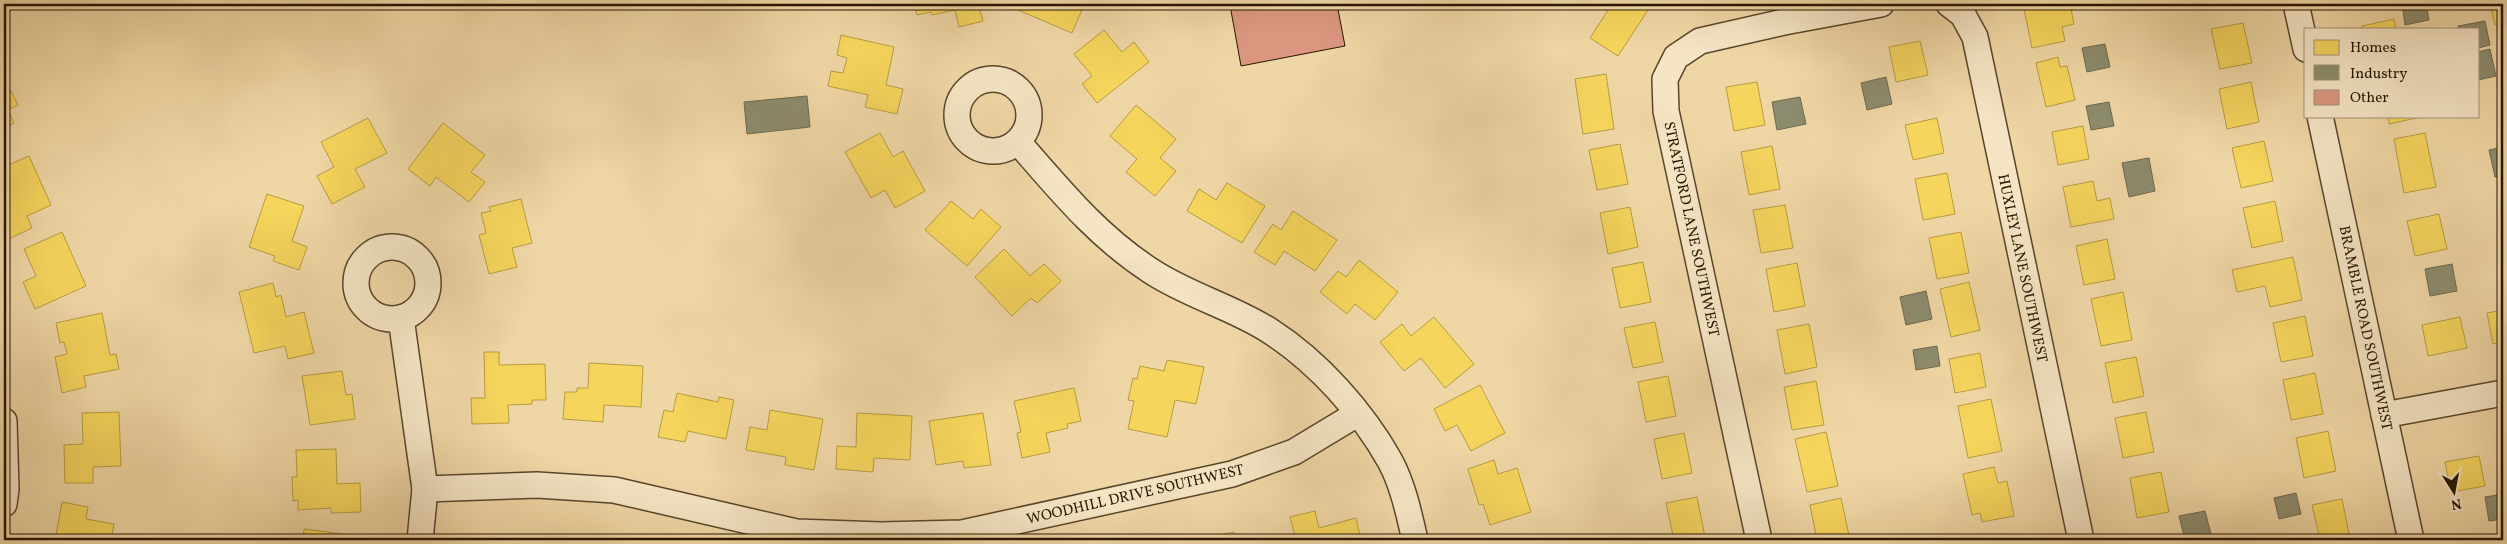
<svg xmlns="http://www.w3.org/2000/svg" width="2507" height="544" viewBox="0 0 2507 544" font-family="Vollkorn,serif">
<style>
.homes{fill:#f6d55c;stroke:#b79c41}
.industry{fill:#8c8c6e;stroke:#6d694e}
.building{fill:#da967f;stroke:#251602}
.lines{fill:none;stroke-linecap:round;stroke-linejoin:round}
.minor-casing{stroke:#58462b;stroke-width:28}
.minor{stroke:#f5e5c4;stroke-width:25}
.labels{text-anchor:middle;stroke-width:5;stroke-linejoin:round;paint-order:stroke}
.street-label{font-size:15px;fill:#251602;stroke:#f5e5c4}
</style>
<rect width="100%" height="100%" fill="#efd7a5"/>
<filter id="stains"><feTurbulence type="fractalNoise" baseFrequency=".004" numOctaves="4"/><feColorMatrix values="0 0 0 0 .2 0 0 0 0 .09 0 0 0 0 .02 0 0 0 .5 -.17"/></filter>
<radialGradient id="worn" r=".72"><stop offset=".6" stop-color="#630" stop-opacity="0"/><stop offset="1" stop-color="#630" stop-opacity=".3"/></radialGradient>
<g class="homes">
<polygon points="914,4 978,4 983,21 959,27 955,10 932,15 931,12 917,15"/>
<polygon points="1020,4 1082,4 1084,5 1072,33 1018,10"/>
<polygon points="1612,4 1639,4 1648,10 1618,56 1590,38"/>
<polygon points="2023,4 2070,4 2074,24 2062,27 2065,41 2032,48"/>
<polygon points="2207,4 2234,4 2208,9"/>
<polygon points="2490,4 2503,4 2503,24 2495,25"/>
<polygon points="2394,19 2396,29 2362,29 2362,26"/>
<polygon points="2243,23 2252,63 2220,69 2211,29"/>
<polygon points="1104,30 1122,52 1134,42 1149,62 1097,103 1082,84 1092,76 1074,54"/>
<polygon points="841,35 894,47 886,85 903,89 897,114 865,107 868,95 828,86 831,71 843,73 847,58 837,55"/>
<polygon points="1920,41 1928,75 1896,82 1889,47"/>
<polygon points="2058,57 2060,67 2067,66 2075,100 2046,107 2036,63"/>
<polygon points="1606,74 1614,129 1583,134 1575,79"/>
<polygon points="1757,82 1765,125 1734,131 1726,87"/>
<polygon points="2251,82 2259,122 2227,129 2219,89"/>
<polygon points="11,91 18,105 8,110 14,123 4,128 4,95"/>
<polygon points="1136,105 1176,139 1160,158 1176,171 1155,196 1126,172 1137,159 1110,136"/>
<polygon points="2388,116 2421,116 2421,117 2389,124"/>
<polygon points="368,118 387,153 355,169 365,187 332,204 317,176 334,167 321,142"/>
<polygon points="1937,118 1944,153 1913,160 1905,125"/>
<polygon points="443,123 485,155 471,172 485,182 469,202 436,177 430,186 408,169"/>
<polygon points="2083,126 2089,159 2058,165 2052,132"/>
<polygon points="880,133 893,157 903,151 925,191 895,208 885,190 871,198 845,152"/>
<polygon points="2425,133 2436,187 2404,193 2394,139"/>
<polygon points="2264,141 2273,181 2241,188 2232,148"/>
<polygon points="1620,144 1628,184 1597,190 1589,150"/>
<polygon points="1772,146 1780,189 1749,195 1741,152"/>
<polygon points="29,156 51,205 27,216 32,228 4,241 4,167"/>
<polygon points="1947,173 1955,214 1923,220 1915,179"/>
<polygon points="2093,181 2097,201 2110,198 2114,219 2071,227 2063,187"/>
<polygon points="1227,183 1265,206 1242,243 1187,211 1199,189 1216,200"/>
<polygon points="267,194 304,206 292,241 307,247 299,270 273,261 275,256 249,247"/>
<polygon points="521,199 532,243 512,248 517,267 489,274 479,235 486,233 481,213 491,211 489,207"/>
<polygon points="951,201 973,219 981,209 1001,227 967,266 925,230"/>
<polygon points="2275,201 2283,241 2252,248 2243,208"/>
<polygon points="1785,205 1793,248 1761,253 1753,210"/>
<polygon points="1630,207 1638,247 1608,254 1600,213"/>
<polygon points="1293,211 1337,240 1315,271 1284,251 1275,265 1254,252 1273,224 1281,230"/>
<polygon points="2439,214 2447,249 2415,256 2407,221"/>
<polygon points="62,232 86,286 35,309 23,282 36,276 24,249"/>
<polygon points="1961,232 1969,273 1937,279 1929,238"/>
<polygon points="2107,239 2115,279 2084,285 2076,246"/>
<polygon points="1004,249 1030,276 1044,264 1061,281 1037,303 1031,298 1012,316 975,277"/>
<polygon points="2293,257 2302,300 2270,307 2265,286 2237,292 2232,270"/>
<polygon points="1359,260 1398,292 1375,320 1355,304 1347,314 1320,292 1338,271 1346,277"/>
<polygon points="1643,262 1651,302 1620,308 1612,268"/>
<polygon points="1797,263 1805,306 1774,312 1766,269"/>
<polygon points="1969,282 1980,330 1951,337 1940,289"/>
<polygon points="273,283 276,297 281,295 286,317 304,312 314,353 288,359 285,346 254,353 239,292"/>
<polygon points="2123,292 2132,340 2101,346 2091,299"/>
<polygon points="2503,310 2503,342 2493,344 2487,313"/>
<polygon points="102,313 110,355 116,354 119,369 84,376 86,387 62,393 55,357 67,354 64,342 60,343 56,323"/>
<polygon points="2305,316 2313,356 2281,362 2273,323"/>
<polygon points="1434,317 1474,364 1445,388 1421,358 1404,371 1380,342 1402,324 1411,336"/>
<polygon points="2460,317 2467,348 2428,356 2422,325"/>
<polygon points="1655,322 1663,362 1633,368 1624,328"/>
<polygon points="1809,324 1817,367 1785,374 1777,330"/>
<polygon points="484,352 499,352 499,365 545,364 546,400 532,400 532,404 508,405 509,423 472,424 471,398 485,398"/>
<polygon points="1980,353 1986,387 1955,393 1949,359"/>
<polygon points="2136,357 2144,396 2113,403 2105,363"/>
<polygon points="1167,360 1204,367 1196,404 1175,400 1167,437 1128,429 1134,401 1128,400 1133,378 1137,379 1140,366 1164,371"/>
<polygon points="589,363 643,366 641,407 604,405 603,422 563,419 565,392 577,392 577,388 588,388"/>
<polygon points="342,371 346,395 352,394 355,419 310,425 302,376"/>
<polygon points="2315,373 2323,414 2291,420 2283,380"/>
<polygon points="1668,376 1676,416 1646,422 1638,382"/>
<polygon points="1816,381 1824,425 1792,430 1784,387"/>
<polygon points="1480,385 1505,433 1471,451 1457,425 1445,431 1434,409"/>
<polygon points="1074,388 1081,421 1067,424 1068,428 1046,433 1050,452 1022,458 1017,433 1021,432 1014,401"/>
<polygon points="677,393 718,402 719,397 734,400 726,439 688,431 685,442 658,437 664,410 673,412"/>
<polygon points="1991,399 2002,451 1968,458 1958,406"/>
<polygon points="770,410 823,419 814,470 785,465 786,457 746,450 750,427 767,430"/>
<polygon points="119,412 121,466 93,467 93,483 65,483 64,445 83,444 82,413"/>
<polygon points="2146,412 2154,452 2123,458 2115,418"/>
<polygon points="857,413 912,416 910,460 874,458 873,472 836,469 837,446 856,447"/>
<polygon points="983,413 991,465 964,468 963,461 936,465 929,421"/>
<polygon points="2328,431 2336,471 2304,478 2296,438"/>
<polygon points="1826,432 1838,486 1807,492 1795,439"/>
<polygon points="1684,433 1692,473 1662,479 1654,439"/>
<polygon points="336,449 337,484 360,483 361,512 331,513 331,508 298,510 298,500 293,501 292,477 297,477 296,450"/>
<polygon points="2479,456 2485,486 2451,492 2445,462"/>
<polygon points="1494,460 1498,474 1517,468 1531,512 1490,525 1483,504 1479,505 1468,469"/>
<polygon points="1994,467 1998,483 2007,481 2014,516 1982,522 1980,513 1972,515 1963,474"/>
<polygon points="2161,472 2169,512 2137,518 2130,478"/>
<polygon points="1697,497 1705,537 1674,540 1666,503"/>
<polygon points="1841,498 1850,540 1817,540 1810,505"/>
<polygon points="2342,499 2349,534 2320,540 2312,505"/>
<polygon points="62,502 88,507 86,519 114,524 111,540 55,540"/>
<polygon points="1315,511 1319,528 1356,518 1361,540 1296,540 1290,517"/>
<polygon points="304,529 343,534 342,540 303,540"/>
<polygon points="1234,532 1236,540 1210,540 1210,537"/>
<polygon points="2173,536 2174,540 2151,540"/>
<polygon points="484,537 516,540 484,540"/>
</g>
<g class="industry">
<polygon points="2402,4 2426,4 2429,20 2405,25"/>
<polygon points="2485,21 2490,45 2478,48 2478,29 2458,29 2458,26"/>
<polygon points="2105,44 2110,67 2087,72 2082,48"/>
<polygon points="2490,49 2496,76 2478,80 2478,52"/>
<polygon points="1886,77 1892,104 1867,110 1861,83"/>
<polygon points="807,96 810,127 747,134 744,102"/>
<polygon points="1800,97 1806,124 1777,130 1772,102"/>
<polygon points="2109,102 2114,126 2091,130 2086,106"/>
<polygon points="2503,147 2503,175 2495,177 2489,150"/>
<polygon points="2149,158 2155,191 2129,197 2122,163"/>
<polygon points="2452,264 2457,291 2430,296 2425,269"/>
<polygon points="1926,291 1932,319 1906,325 1900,297"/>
<polygon points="1937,346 1940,366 1916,370 1913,350"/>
<polygon points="2296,493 2301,514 2279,519 2274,498"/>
<polygon points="2503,494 2503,519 2489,521 2485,497"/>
<polygon points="2205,511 2211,534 2185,540 2179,516"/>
<polygon points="1971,535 1972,540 1946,540"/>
</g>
<polygon class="building" points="1237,4 1337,4 1345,46 1241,66 1230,5"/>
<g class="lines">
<g class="minor-casing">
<g id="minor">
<polyline points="1949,4 1963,15 1975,37 2081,540"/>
<polyline points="2296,4 2306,49"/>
<circle cx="993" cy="115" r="36"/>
<polyline points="2320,116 2411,540"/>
<path d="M1018 142C1060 190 1097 236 1151 271 1187 295 1235 308 1270 331 1318 362 1362 411 1390 461 1403 485 1409 514 1415 540"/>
<circle cx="392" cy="283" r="36"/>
<polyline points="401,318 425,489 420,540"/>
<polyline points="2384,415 2503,393"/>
<polyline points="4,421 6,489 4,504"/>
<polyline points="425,489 537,485 614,490 796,532 881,535 962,533 1232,474 1294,452 1357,414"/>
<polyline points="1759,540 1666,111 1665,79 1676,57 1700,41 1784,22 1881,4"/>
</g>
</g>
<use href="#minor" class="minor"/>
</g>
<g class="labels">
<g class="street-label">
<text transform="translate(1692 229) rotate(78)" y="5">STRATFORD LANE SOUTHWEST</text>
<text transform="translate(2023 268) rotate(78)" y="5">HUXLEY LANE SOUTHWEST</text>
<text transform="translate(2366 328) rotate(78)" y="5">BRAMBLE ROAD SOUTHWEST</text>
<text transform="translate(1135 494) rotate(-13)" y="5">WOODHILL DRIVE SOUTHWEST</text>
</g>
</g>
<rect width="2507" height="544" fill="none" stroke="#efd7a5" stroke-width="20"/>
<rect x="5" y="5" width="2497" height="534" fill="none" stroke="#251602" stroke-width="2.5"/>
<rect x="10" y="10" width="2487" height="524" fill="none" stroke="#251602"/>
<rect x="2304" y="28" width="175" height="90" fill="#f5e5c4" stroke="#a29276"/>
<rect x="2314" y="40" width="25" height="15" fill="#f6d55c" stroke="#a29276"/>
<text x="2350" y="52" font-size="15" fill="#251602">Homes</text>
<rect x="2314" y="65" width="25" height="15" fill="#8c8c6e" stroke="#a29276"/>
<text x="2350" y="78" font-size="15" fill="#251602">Industry</text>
<rect x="2314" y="90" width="25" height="15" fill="#da967f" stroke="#a29276"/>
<text x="2350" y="102" font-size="15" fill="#251602">Other</text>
<g transform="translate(2454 492) rotate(169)" stroke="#f5e5c4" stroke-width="4" paint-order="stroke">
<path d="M0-4L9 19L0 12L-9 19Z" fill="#251602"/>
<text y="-8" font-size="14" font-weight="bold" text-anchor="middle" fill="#251602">N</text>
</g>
<rect width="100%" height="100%" filter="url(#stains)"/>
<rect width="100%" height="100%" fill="url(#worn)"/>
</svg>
